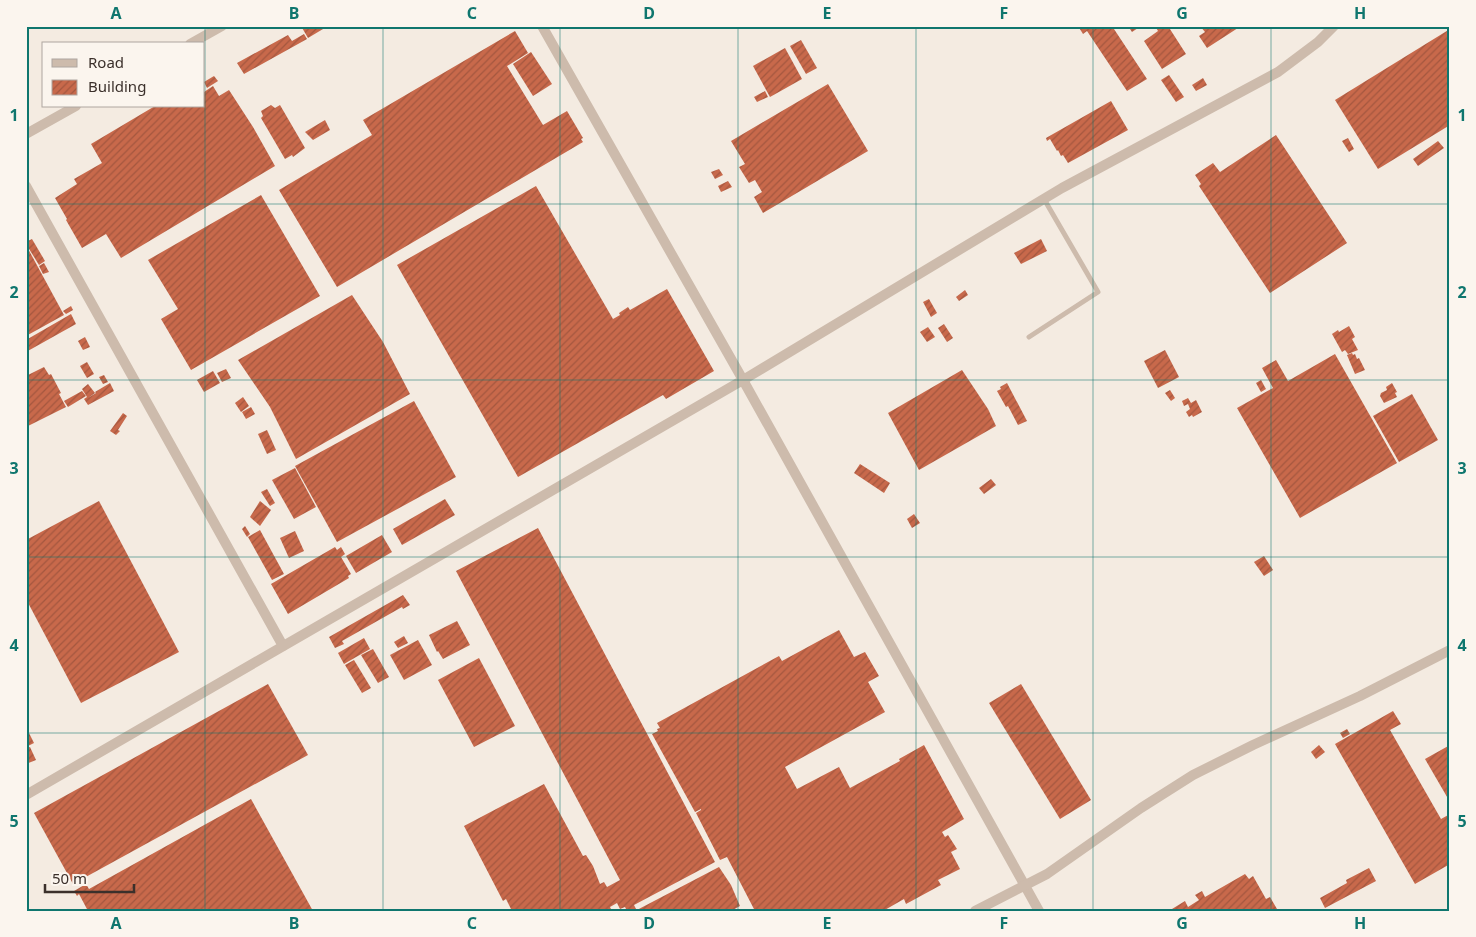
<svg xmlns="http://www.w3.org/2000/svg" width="1476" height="937" viewBox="0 0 1476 937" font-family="'Noto Sans',sans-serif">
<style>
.building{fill:url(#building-hatch)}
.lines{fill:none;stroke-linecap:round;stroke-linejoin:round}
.service{stroke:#cdbbac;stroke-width:5}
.minor{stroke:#cdbbac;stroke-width:10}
.grid{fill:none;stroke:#0f766e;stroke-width:1;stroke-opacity:0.55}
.neatline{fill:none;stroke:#0f766e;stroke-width:2}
.grid-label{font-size:16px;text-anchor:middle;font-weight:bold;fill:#0f766e}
</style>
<defs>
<pattern id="building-hatch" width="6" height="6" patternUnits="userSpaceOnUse" patternTransform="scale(1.25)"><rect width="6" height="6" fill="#c8694b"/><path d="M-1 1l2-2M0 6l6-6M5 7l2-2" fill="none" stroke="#a4573f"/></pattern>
</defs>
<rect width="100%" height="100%" fill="#f4ebe1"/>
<g class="building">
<polygon points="301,26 321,26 323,29 308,38"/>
<polygon points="1078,26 1112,26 1147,79 1127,91 1087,31 1083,34"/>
<polygon points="1128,26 1141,26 1132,32"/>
<polygon points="1155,26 1168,26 1186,54 1162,69 1144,41 1158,31"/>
<polygon points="1200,26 1241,26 1207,48 1199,36 1205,32"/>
<polygon points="1450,29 1450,125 1378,169 1335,100"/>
<polygon points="515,31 528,53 507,66 543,125 567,111 583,138 581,139 583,142 337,287 279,190 372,135 363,120"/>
<polygon points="304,34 307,39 244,74 237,63 288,35 292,41"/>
<polygon points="801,40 817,68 806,74 790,46"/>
<polygon points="785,48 802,79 770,97 753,66"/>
<polygon points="531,52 552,84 533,96 513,64"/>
<polygon points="1169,75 1184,97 1176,102 1161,80"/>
<polygon points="214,76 218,81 207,88 204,82"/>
<polygon points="1203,78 1207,85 1196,91 1192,85"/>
<polygon points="828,84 868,151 763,213 754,197 762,192 755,180 749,183 739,167 745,164 731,141"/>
<polygon points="213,86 219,96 229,90 253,127 275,166 121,258 106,234 82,248 66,220 67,219 55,198 77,184 74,179 102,163 91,144 155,106 204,106 204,92"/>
<polygon points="765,91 768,97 757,102 754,97"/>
<polygon points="1111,101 1128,130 1068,163 1063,155 1061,156 1058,150 1057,151 1050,139 1047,141 1046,138"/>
<polygon points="271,105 275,108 280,105 305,148 293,157 292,155 285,159 261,118 263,116 261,111"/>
<polygon points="325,120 330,130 313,140 305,132"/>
<polygon points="1276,135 1347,243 1270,293 1199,186 1201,184 1195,175 1213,163 1220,172"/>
<polygon points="1348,138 1354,149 1349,152 1342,141"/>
<polygon points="1438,141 1444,148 1418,166 1413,159"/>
<polygon points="719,169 723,175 715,179 711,172"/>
<polygon points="728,181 732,187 721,192 718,186"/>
<polygon points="536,186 613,319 620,315 619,313 628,307 630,310 667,289 714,371 666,399 663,395 518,477 397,265"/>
<polygon points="261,195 320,296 191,370 161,319 178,309 148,260"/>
<polygon points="32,239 45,261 39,265 26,244 26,242"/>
<polygon points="1041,239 1047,251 1021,264 1014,253"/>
<polygon points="26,245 64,315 26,336"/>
<polygon points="44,263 49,272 43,274 39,266"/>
<polygon points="965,290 968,295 959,301 956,297"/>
<polygon points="352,295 383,342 410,394 296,459 270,407 238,360"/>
<polygon points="929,299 937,313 931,317 923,302"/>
<polygon points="71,306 73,310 66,314 63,311"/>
<polygon points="71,314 76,324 26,352 26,340"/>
<polygon points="944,324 953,338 947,342 938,328"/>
<polygon points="1349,326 1355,337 1352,339 1358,350 1348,354 1345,350 1342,352 1332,334 1338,330 1339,332"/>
<polygon points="928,327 935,337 927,342 920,332"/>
<polygon points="85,337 90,347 83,350 78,341"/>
<polygon points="1165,350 1179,377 1158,388 1144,361"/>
<polygon points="1352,353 1353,355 1355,354 1357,359 1359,358 1365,370 1355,374 1347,355"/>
<polygon points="1335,354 1397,463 1300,518 1237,408 1273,388 1262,368 1276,360 1288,381"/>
<polygon points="87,362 94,374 87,378 80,366"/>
<polygon points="44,367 49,375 51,374 61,393 59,394 66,407 26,427 26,376"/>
<polygon points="226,369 231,378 222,382 217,373"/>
<polygon points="962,370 988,409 996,426 919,470 888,413"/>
<polygon points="213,371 220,383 204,392 197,380"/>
<polygon points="104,375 108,382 103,384 99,377"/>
<polygon points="1261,380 1266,389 1261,392 1256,383"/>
<polygon points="110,383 114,391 88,405 84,399 87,397 82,389 88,384 95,393 88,398 96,393 95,392"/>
<polygon points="1007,383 1027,421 1018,425 1008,406 1006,407 997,391 1001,389 1000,387"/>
<polygon points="1392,383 1397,392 1395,393 1397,397 1384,403 1380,396 1381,393 1387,390 1386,387"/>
<polygon points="1170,390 1175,398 1171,401 1165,393"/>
<polygon points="82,391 86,396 68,407 64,401"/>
<polygon points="1412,394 1438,440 1399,462 1373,416"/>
<polygon points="243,397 249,406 241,412 235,403"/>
<polygon points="1188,398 1191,403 1196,400 1202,412 1193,417 1192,415 1189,417 1186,412 1190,409 1188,404 1184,406 1182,401"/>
<polygon points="414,401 456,477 337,542 295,466"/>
<polygon points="251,407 255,414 246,419 242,412"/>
<polygon points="123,413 127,416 118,430 120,431 116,435 110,431"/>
<polygon points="267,430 276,450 267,454 258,434"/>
<polygon points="860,464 890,483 884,493 854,473"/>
<polygon points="295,468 316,507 294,519 272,480"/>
<polygon points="991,479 996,485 984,494 979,488"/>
<polygon points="267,489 275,503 270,506 261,492"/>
<polygon points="445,499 455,515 402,545 393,529"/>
<polygon points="99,501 179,652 81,703 26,599 26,540"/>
<polygon points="260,501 271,510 260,526 250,517"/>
<polygon points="914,514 920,523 912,528 907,519"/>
<polygon points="245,526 250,534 247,537 242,529"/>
<polygon points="538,528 715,862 634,905 636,909 632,911 627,911 625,907 620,909 617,903 610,907 612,911 512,911 506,899 503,901 464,826 544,784 583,856 586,855 593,866 600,884 604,882 607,887 620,880 456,571"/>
<polygon points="260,530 284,574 272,580 248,537"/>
<polygon points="295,531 304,551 289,558 280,538"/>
<polygon points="382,535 392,552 356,573 346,556"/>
<polygon points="335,547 337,550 341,547 345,554 341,557 351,574 348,576 349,578 288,614 271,584"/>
<polygon points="1264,556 1273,570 1264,576 1254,562"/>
<polygon points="403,595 410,605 403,609 402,607 342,641 344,644 335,648 329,637"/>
<polygon points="457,621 470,645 443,659 438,651 437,652 429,635"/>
<polygon points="839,630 854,657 865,652 879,676 868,682 885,712 785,767 797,789 839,767 850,788 900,761 899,759 924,745 964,819 942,832 945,837 948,835 957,849 951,852 960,869 938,880 941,885 906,904 904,899 883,911 755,911 727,857 720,860 696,813 701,810 701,809 695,812 652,734 658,731 657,729 660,728 657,723 779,656 782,661"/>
<polygon points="404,636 408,643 398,648 394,642"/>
<polygon points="364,638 370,649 344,664 338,653"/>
<polygon points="418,640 432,665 404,680 390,655"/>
<polygon points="373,649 389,677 378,683 361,655"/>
<polygon points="479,658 515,726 474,747 438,680"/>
<polygon points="354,660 371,688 362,693 345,665"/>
<polygon points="268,684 308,755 73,884 34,813"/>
<polygon points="1021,684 1091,800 1060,819 989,703"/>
<polygon points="1393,711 1401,724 1390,730 1441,819 1450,814 1450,864 1415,884 1335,744"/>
<polygon points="26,727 34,743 26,747"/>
<polygon points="1347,729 1350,734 1343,738 1340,733"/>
<polygon points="1319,745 1325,752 1316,759 1311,752"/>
<polygon points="1450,745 1450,802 1425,759"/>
<polygon points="30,747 36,760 26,764 26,748"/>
<polygon points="251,799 313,911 88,911 79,894 77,896 74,891 86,884 89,889"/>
<polygon points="719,867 731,885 740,906 731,911 635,911"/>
<polygon points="1369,868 1376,881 1325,908 1320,898 1347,883 1346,880"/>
<polygon points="1245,874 1249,879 1253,876 1266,899 1270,897 1277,909 1274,911 1173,911 1172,909 1185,901 1188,907 1199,900 1195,895 1202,891 1205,897"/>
</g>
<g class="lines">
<polyline class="service" points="1029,337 1098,292 1044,199"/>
<g class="minor">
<polyline points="542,26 743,380 1039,911"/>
<polyline points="190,44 222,26"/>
<polyline points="26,134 76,106"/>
<polyline points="26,186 283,646"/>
<polyline points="26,795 743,380 1062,188 1278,72 1318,42 1334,26"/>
<polyline points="975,911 1047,874 1141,808 1193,775 1253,745 1360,696 1450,650"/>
</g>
</g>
<path class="grid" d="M205 26V911M383 26V911M560 26V911M738 26V911M916 26V911M1093 26V911M1271 26V911M26 204H1450M26 380H1450M26 557H1450M26 733H1450"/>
<rect width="1476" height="937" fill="none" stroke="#fbf5ee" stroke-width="55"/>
<rect x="42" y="42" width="162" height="65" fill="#fbf5ee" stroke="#aea6a0"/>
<rect x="52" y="59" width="25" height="8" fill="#cdbbac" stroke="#aea6a0"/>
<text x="88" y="68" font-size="15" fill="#3b302b">Road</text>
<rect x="52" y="80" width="25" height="15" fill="url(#building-hatch)" stroke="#aea6a0"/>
<text x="88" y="92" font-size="15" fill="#3b302b">Building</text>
<path d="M45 884v8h89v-8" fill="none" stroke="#3b302b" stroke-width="2.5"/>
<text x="52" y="884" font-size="15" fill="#3b302b" stroke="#fbf5ee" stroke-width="4" paint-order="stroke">50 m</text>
<rect x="28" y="28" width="1420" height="882" class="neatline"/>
<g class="grid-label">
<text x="116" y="19">A</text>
<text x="294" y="19">B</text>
<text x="472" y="19">C</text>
<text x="649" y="19">D</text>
<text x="827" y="19">E</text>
<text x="1004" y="19">F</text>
<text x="1182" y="19">G</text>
<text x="1360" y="19">H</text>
<text x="14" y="121">1</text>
<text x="1462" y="121">1</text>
<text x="14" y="298">2</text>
<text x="1462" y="298">2</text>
<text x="14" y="474">3</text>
<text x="1462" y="474">3</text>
<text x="14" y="651">4</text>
<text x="1462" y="651">4</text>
<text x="14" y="827">5</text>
<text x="1462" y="827">5</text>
<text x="116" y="929">A</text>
<text x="294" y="929">B</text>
<text x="472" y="929">C</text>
<text x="649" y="929">D</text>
<text x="827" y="929">E</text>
<text x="1004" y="929">F</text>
<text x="1182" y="929">G</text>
<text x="1360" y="929">H</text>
</g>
</svg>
